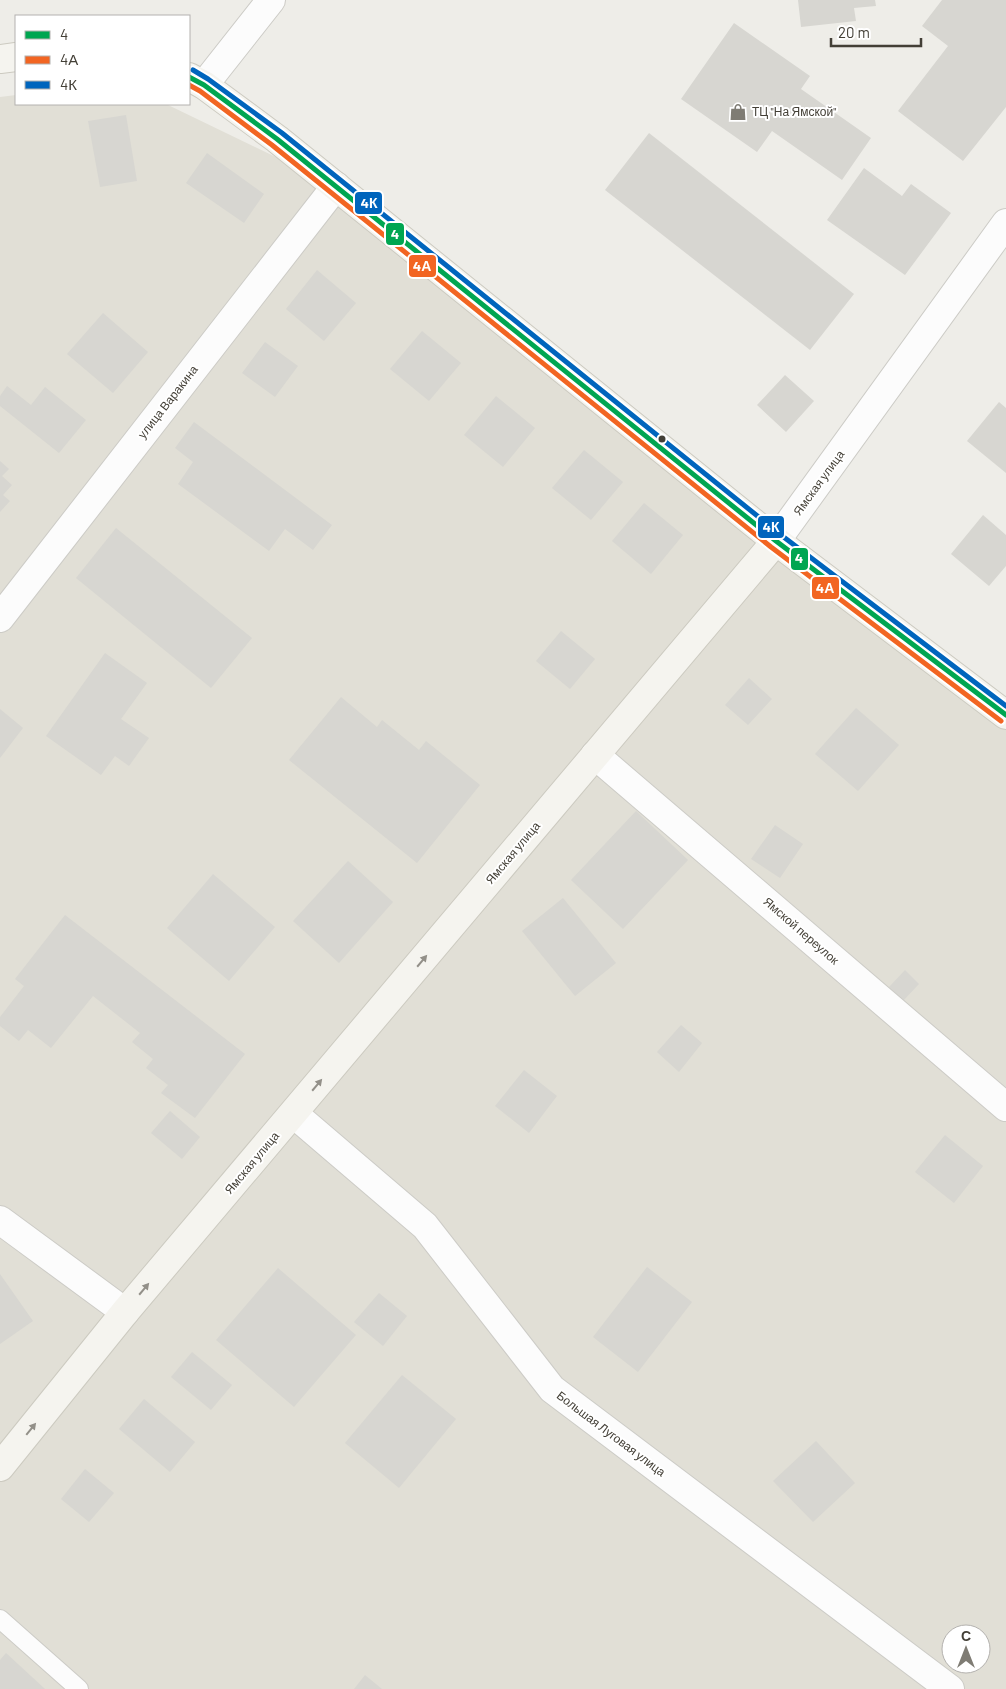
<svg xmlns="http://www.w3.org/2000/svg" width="1006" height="1689" viewBox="0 0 1006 1689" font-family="Barlow,sans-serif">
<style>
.residential{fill:#e1dfd6;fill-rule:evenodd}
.building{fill:#d7d6d1}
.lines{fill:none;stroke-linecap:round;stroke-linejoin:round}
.lane-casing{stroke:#cccbc6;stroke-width:20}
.street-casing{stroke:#cccbc6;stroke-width:30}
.secondary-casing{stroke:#cccac0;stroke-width:30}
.lane{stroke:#fcfcfc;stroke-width:18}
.street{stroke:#fcfcfc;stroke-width:28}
.secondary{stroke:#f5f4ef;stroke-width:28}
.bus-1-casing{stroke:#fff;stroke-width:9}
.bus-2-casing{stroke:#fff;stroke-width:9}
.bus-3-casing{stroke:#fff;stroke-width:9}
.bus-1{stroke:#00a651;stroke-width:5}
.bus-2{stroke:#f26522;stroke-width:5}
.bus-3{stroke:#0065bd;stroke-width:5}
.oneway{fill:#939089}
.bus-dot{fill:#433f36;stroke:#fff;stroke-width:2}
.labels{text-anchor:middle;stroke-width:4;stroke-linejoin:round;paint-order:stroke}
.poi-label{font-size:12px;fill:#433f36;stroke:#fff;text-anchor:start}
.street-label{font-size:12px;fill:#433f36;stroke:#fff}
.line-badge{stroke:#fff;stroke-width:2}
.badge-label{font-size:14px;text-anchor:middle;font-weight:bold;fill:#fff}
</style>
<rect width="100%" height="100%" fill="#eeede8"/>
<path class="residential" d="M16 95V104H166L336 186 1006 715V1689H0V97ZM951 1634H981V1664H951Z"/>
<g class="building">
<polygon points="798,0 875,0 876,6 854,8 856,21 801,27"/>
<polygon points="942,0 1006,0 1006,107 963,161 898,111 948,46 922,26"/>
<polygon points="734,23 810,76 801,89 871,138 842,180 772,131 757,152 681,99"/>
<polygon points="126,115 137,181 100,187 88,121"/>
<polygon points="649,133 854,294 810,350 605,190"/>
<polygon points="207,153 264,194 244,223 186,183"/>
<polygon points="864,168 902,196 911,184 951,213 905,275 827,220"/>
<polygon points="317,270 356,303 324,341 286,309"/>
<polygon points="103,313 148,352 113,393 67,354"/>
<polygon points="422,331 461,363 429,401 390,369"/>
<polygon points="265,342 298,366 275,397 242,373"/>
<polygon points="785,375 814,401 786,432 757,405"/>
<polygon points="7,386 31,405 45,387 86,420 59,453 0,406 0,396"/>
<polygon points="496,396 535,428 503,467 464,435"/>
<polygon points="999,402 1006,408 1006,473 967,441"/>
<polygon points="194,422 332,525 313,550 285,529 269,551 178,484 193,462 175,448"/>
<polygon points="584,450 623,482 591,520 552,488"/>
<polygon points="0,461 9,469 2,476 12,485 3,495 10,501 0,512"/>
<polygon points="644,503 683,535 651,574 612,541"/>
<polygon points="983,515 1006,535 1006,566 989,586 951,554"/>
<polygon points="116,528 252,638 211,688 76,578"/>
<polygon points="561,631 595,659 570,689 536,661"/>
<polygon points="105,653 147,683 121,719 149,738 129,766 115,756 101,775 46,736"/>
<polygon points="749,678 772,699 748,725 725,705"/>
<polygon points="341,697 377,727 382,720 419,750 426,741 480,785 417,863 289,760"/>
<polygon points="856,708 899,745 858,791 815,754"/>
<polygon points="0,709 23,728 0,758"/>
<polygon points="636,811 688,860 623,929 571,880"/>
<polygon points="775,825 803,844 780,878 751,859"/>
<polygon points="348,861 393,902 339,963 293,921"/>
<polygon points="213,874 275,927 229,981 167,928"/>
<polygon points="563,898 616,963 575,996 522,931"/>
<polygon points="65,915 245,1054 195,1118 161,1093 168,1085 146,1068 153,1059 132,1042 140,1033 93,996 51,1048 28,1030 19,1041 0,1026 0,1017 24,986 15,979"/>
<polygon points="905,970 919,984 903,1001 889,987"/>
<polygon points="681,1025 702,1043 679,1072 657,1052"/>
<polygon points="524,1070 557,1096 529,1133 495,1106"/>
<polygon points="170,1111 200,1137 182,1159 151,1133"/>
<polygon points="945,1135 983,1166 954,1203 915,1172"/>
<polygon points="647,1267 692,1302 638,1372 593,1337"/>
<polygon points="278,1268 356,1335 294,1407 216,1340"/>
<polygon points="0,1274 33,1321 0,1344"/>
<polygon points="379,1293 407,1316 383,1346 354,1322"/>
<polygon points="192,1352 232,1385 211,1410 171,1377"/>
<polygon points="402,1375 456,1419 399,1488 345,1443"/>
<polygon points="144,1399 195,1442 170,1472 119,1429"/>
<polygon points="816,1441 855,1483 813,1522 773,1481"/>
<polygon points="85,1469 114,1493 89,1522 61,1499"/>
<polygon points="6,1653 45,1689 0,1689 0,1660"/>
<polygon points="365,1675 382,1689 354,1689"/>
</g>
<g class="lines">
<g class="lane-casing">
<polyline id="lane" points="0,1619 79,1689"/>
</g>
<g class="street-casing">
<g id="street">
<polyline points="204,85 271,0"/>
<polyline points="776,541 1006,223"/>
<polyline points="0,618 336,186"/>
<polyline points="595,755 1006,1107"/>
<polyline points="294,1114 425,1226 552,1389 950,1689"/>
<polyline points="0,1220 125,1312"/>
</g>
</g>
<g class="secondary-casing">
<g id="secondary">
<polyline points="0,59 16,57"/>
<polyline points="189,77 204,85 277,139 776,541 1006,715"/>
<polyline points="0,1467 125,1312 776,541"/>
</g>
</g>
<use href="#lane" class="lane"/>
<use href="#street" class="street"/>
<use href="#secondary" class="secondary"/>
<g class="bus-1-casing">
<polyline id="bus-1" points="189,77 204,85 277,139 776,541 1006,715"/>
</g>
<g class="bus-2-casing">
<polyline id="bus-2" points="189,85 200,91 272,145 771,547 1001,721"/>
</g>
<g class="bus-3-casing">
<polyline id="bus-3" points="193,70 208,79 282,133 781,535 1006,706"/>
</g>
<use href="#bus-1" class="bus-1"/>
<use href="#bus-2" class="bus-2"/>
<use href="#bus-3" class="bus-3"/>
</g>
<defs><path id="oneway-solid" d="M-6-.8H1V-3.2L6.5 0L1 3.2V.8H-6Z" transform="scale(1.25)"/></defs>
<g class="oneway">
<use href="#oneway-solid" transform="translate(422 961) rotate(-50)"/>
<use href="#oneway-solid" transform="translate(317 1085) rotate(-50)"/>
<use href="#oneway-solid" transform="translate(144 1289) rotate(-50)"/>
<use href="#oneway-solid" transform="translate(31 1429) rotate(-51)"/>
</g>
<defs>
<g id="shop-bare" transform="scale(1.35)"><path d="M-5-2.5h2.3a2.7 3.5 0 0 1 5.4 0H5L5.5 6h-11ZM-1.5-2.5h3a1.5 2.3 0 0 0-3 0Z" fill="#7f7c74" stroke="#fff" stroke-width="2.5" paint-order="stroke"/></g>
</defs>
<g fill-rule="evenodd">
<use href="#shop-bare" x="738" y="112"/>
</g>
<circle class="bus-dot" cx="662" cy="439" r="4.5"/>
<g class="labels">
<g class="poi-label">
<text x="752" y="116">ТЦ "На Ямской"</text>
</g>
<g class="street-label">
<text transform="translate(168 402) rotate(-52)" y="4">улица Варакина</text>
<text transform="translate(819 483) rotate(-54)" y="4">Ямская улица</text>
<text transform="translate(513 853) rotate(-50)" y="4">Ямская улица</text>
<text transform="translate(801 931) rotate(41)" y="4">Ямской переулок</text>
<text transform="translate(252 1163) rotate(-50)" y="4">Ямская улица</text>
<text transform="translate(611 1434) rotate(37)" y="4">Большая Луговая улица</text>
</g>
</g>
<g class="line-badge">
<rect x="354" y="191" width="29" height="24" rx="5" fill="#0065bd"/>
<rect x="385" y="222" width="20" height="24" rx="5" fill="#00a651"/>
<rect x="408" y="254" width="29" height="24" rx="5" fill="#f26522"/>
<rect x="757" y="515" width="28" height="24" rx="5" fill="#0065bd"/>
<rect x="790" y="547" width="19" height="24" rx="5" fill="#00a651"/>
<rect x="811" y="576" width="29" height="24" rx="5" fill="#f26522"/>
</g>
<g class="badge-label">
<text x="369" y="208">4К</text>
<text x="395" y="239">4</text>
<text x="422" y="271">4А</text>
<text x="771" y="532">4К</text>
<text x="799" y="563">4</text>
<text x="825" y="593">4А</text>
</g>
<rect x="15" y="15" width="175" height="90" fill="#ffffff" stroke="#b4b2af"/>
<rect x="25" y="31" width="25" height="8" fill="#00a651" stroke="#b4b2af"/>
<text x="60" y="40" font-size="15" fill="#433f36">4</text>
<rect x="25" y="56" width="25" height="8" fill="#f26522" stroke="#b4b2af"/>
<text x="60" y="65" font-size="15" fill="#433f36">4А</text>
<rect x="25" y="81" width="25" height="8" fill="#0065bd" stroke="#b4b2af"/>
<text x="60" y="90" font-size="15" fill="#433f36">4К</text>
<g transform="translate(966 1649)"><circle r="24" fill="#ffffff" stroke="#b4b2af"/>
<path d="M0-4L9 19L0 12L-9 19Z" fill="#7f7c74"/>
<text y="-8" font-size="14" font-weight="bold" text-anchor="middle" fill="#433f36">С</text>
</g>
<path d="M831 38v8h90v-8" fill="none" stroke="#433f36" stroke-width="2.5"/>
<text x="838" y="38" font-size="15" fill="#433f36" stroke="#ffffff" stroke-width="4" paint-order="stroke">20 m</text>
</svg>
